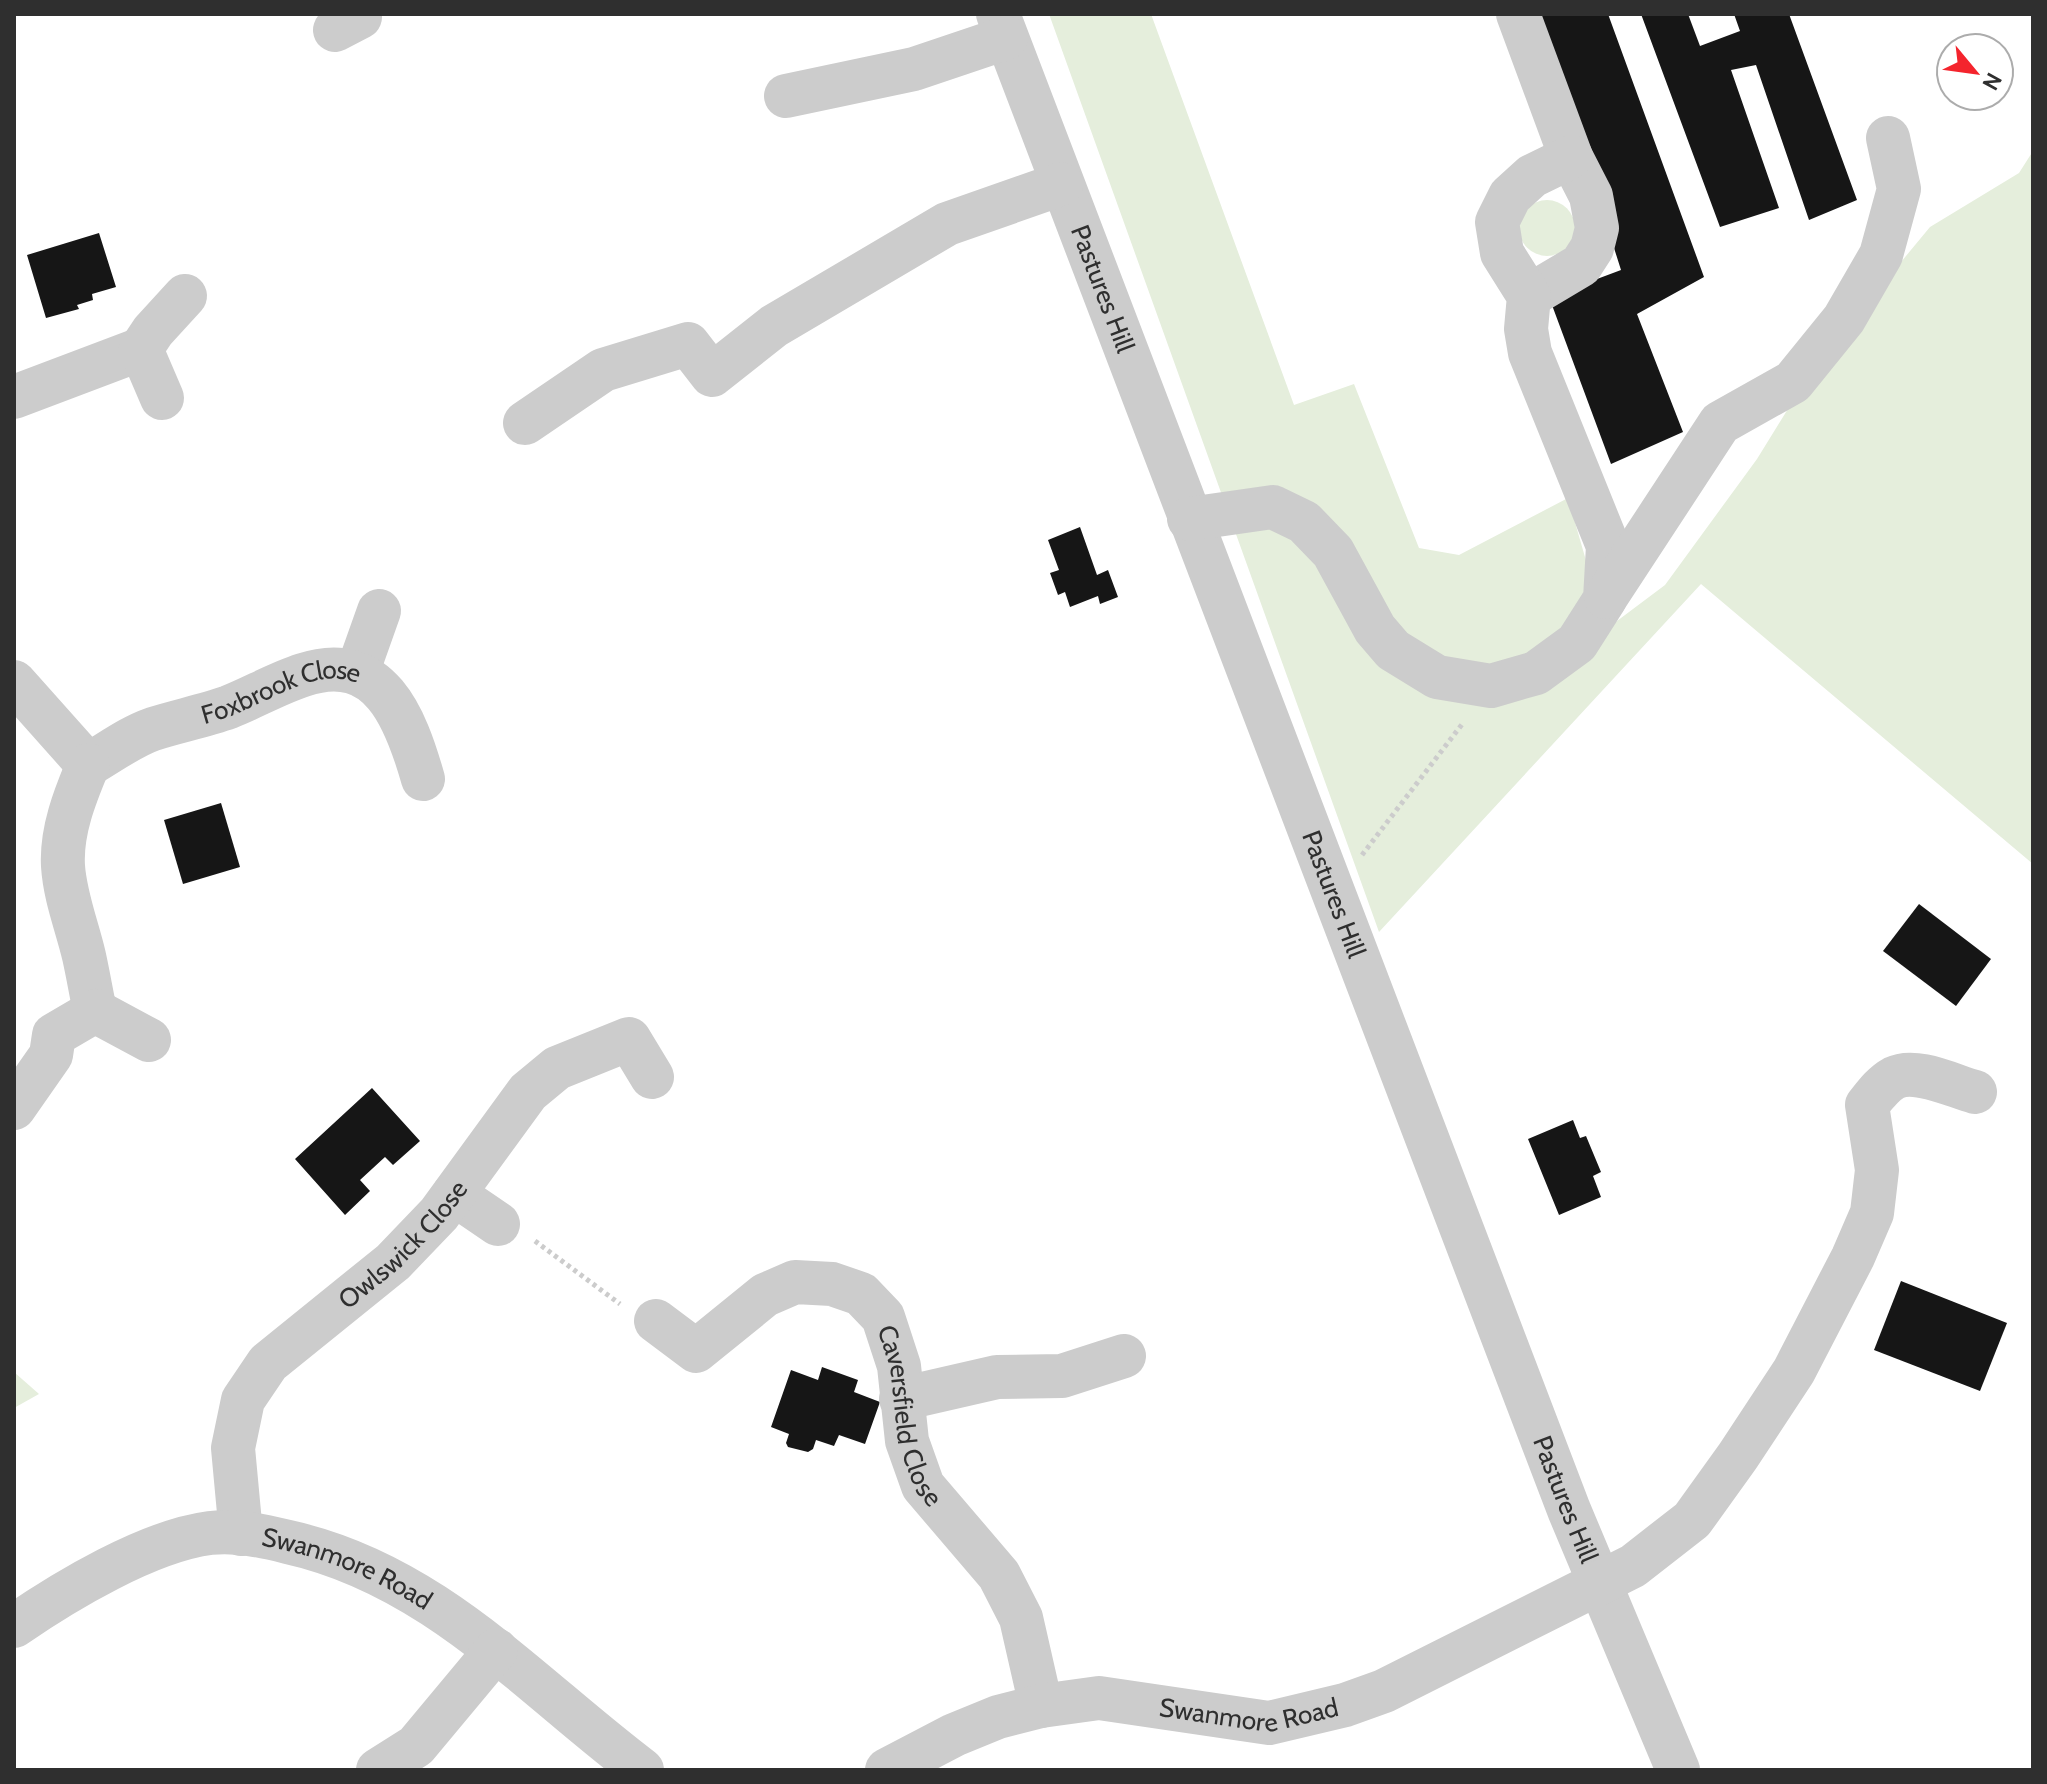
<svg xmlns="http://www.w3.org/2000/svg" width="2047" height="1784" viewBox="0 0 2047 1784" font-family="Cabin,sans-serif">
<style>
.green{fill:#e5eedc}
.building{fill:#161616}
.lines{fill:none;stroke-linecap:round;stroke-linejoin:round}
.path{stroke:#ccc;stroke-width:5;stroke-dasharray:4 4;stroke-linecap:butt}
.minor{stroke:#ccc;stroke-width:44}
.labels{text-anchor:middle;stroke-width:8;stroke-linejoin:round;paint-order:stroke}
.street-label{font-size:26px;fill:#2f2f2f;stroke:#fff}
</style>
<rect width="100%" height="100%" fill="#fff"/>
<g class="green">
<polygon points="1049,14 1151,14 1294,405 1354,384 1419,548 1459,555 1568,498 1589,571 1589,642 1665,585 1757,459 1791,404 1867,303 1930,227 2019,173 2033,151 2033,864 1701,584 1379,932"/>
<circle cx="1547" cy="228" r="28"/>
<polygon points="14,1372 39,1394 14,1408"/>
</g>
<g class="building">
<polygon points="1540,14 1608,14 1704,277 1637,314 1683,432 1611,464 1549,297 1621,270"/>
<polygon points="1641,14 1688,14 1700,46 1740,31 1734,14 1789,14 1857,200 1809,220 1756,65 1731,70 1779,208 1720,227"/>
<polygon points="99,233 116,287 92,294 93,300 77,305 79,309 46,318 27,255"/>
<polygon points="1080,527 1097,575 1108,570 1118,597 1100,604 1098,596 1070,607 1065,592 1058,595 1050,573 1059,570 1048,540"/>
<polygon points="221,803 240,867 183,884 164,820"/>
<polygon points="1919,904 1991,959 1956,1006 1883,951"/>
<polygon points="372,1088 420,1141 393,1165 385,1157 360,1180 370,1191 345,1215 295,1159"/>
<polygon points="1573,1120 1580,1138 1586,1136 1601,1172 1593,1176 1601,1197 1559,1215 1528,1139"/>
<polygon points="1901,1281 2007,1323 1980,1391 1874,1350"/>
<polygon points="822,1367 858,1380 854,1392 880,1402 865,1444 839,1435 834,1446 816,1440 813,1449 808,1452 788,1447 786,1443 789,1434 771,1427 791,1370 818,1380"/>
</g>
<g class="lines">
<g class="path">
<polyline points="1362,855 1463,723"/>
<polyline points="535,1241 620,1304"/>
</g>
<g class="minor">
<path id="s1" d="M998 14 1569 1510 1678 1770"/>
<polyline points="1518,14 1571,157 1591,196 1597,228 1592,248 1581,265 1529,296"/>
<polyline points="335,30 360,17 359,14"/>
<polyline points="786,96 914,69 1006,38"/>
<polyline points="14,397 141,349"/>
<polyline points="162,398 141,349 153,331 185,296"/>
<polyline points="525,423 603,370 688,344 712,375 774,326 947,224 1061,184"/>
<polyline points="1189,519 1273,507 1304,522 1333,552 1375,629 1393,650 1437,677 1491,686 1536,673 1577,643 1605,599 1608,546 1530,353 1526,329 1529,296 1502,253 1497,222 1510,196 1532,176 1571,157"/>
<polyline points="1606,597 1720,423 1793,382 1844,319 1881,255 1899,189 1888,138"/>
<polyline points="357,673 379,611"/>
<path id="s2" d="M14 682 88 765C109 753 130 737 153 729 178 721 204 716 229 707 254 697 278 683 303 675 380 649 406 719 423 779"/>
<path d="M88 765C75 796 61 831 63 866 65 897 77 926 84 956 88 974 91 992 95 1011"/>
<polyline points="14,1108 51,1055 54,1035 95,1011 149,1040"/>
<polyline points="454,1194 498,1224"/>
<path id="s3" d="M656 1321 696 1351 765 1295 795 1282 832 1284 861 1294 883 1317 899 1366 907 1441 923 1486 999 1575 1021 1618 1041 1706"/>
<polyline points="901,1399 997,1377 1062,1376 1124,1356"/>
<path id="s4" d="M241 1534 233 1448 243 1400 268 1363 393 1262 439 1214 528 1092 557 1068 629 1039 652 1077"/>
<path id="s5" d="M14 1626C65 1591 148 1541 210 1533 237 1530 263 1536 288 1542 433 1574 528 1684 642 1770"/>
<polyline points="378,1770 416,1746 496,1650"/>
<path id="s6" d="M887 1770 954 1735 998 1717 1041 1706 1099 1698 1269 1723 1345 1705 1384 1691 1633 1566 1692 1520 1738 1456 1794 1371 1853 1257 1872 1213 1877 1170 1867 1105C1875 1095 1883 1084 1894 1078 1916 1067 1953 1086 1975 1092"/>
</g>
</g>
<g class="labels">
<g class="street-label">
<text dy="9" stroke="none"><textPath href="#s1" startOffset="294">Pastures Hill</textPath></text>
<text dy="9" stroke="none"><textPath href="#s2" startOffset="320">Foxbrook Close</textPath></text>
<text dy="9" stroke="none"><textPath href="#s1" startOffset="942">Pastures Hill</textPath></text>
<text dy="9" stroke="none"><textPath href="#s4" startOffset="360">Owlswick Close</textPath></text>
<text dy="9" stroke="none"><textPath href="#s3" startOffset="374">Caversfield Close</textPath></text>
<text dy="9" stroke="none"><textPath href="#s1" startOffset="1590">Pastures Hill</textPath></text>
<text dy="9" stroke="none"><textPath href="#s5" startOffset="362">Swanmore Road</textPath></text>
<text dy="9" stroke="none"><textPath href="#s6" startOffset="378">Swanmore Road</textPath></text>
</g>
</g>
<rect width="2047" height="1784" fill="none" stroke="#2f2f2f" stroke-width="32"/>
<g transform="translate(1975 72) rotate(119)"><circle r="38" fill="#ffffff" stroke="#acacac" stroke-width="2"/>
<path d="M0-6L14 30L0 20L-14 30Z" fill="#f4242d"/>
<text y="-12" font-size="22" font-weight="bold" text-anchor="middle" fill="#2f2f2f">N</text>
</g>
</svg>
